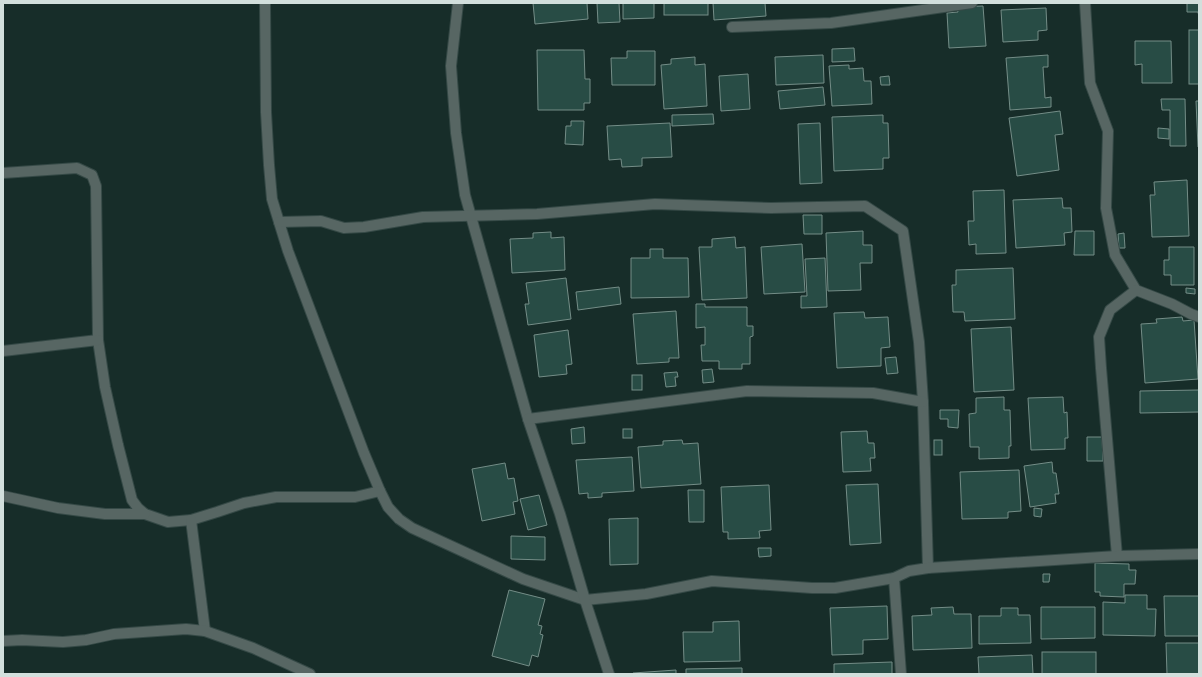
<svg xmlns="http://www.w3.org/2000/svg" width="1202" height="677" viewBox="0 0 1202 677" font-family="'PT Sans',sans-serif">
<style>
.building{fill:#284c45;stroke:#748d87}
.lines{fill:none;stroke-linecap:round;stroke-linejoin:round}
.minor-casing{stroke:#354946;stroke-width:12}
.minor{stroke:#576663;stroke-width:10}
</style>
<rect width="100%" height="100%" fill="#172d29"/>
<g class="building">
<polygon points="533,3 587,3 588,19 535,24"/>
<polygon points="597,3 619,3 620,22 598,23"/>
<polygon points="623,3 654,3 654,18 623,19"/>
<rect x="664" y="3" width="44" height="12"/>
<polygon points="713,3 765,3 766,16 714,20"/>
<polygon points="1187,3 1199,3 1199,17 1198,12 1187,12"/>
<polygon points="983,6 986,46 949,48 947,13 958,12 957,7"/>
<polygon points="1046,8 1047,30 1038,31 1038,40 1003,42 1001,10"/>
<rect x="1189" y="30" width="10" height="54"/>
<polygon points="1135,41 1171,41 1172,83 1142,83 1142,64 1135,65"/>
<polygon points="854,48 855,61 832,62 832,49"/>
<polygon points="537,50 584,50 585,79 590,79 590,103 584,103 584,110 538,110"/>
<polygon points="627,51 655,51 655,85 612,85 611,58 627,58"/>
<polygon points="823,55 824,83 776,85 775,57"/>
<polygon points="1048,55 1048,67 1043,67 1045,98 1051,97 1051,107 1010,110 1006,58"/>
<polygon points="695,57 695,65 705,64 707,106 664,109 661,65 671,64 671,59"/>
<polygon points="849,65 849,69 863,68 864,81 871,81 872,104 832,106 829,66"/>
<polygon points="748,74 750,109 721,111 719,76"/>
<polygon points="889,76 890,85 881,85 880,77"/>
<polygon points="823,87 825,105 780,109 778,91"/>
<polygon points="1161,99 1185,99 1186,146 1170,146 1170,110 1162,110"/>
<polygon points="1196,101 1199,101 1199,147 1198,147"/>
<polygon points="1060,111 1063,134 1055,135 1059,170 1017,176 1009,118"/>
<polygon points="713,114 714,124 672,126 672,115"/>
<polygon points="883,115 883,123 888,123 889,158 883,158 883,169 834,171 832,117"/>
<polygon points="571,121 584,121 583,145 565,144 566,126 571,126"/>
<polygon points="670,123 672,157 642,158 642,166 622,167 621,159 609,160 607,126"/>
<polygon points="820,123 822,183 800,184 798,124"/>
<polygon points="1158,128 1169,129 1169,139 1158,138"/>
<polygon points="1187,180 1189,236 1152,237 1150,195 1155,195 1154,182"/>
<polygon points="1004,190 1006,253 976,254 976,244 969,245 968,221 974,221 973,191"/>
<polygon points="1062,198 1063,208 1071,208 1072,232 1064,233 1065,245 1016,248 1013,200"/>
<polygon points="803,215 822,215 822,234 804,234"/>
<polygon points="863,231 863,245 872,245 872,263 860,263 861,290 828,291 826,233"/>
<polygon points="1075,231 1094,231 1094,255 1074,255"/>
<polygon points="551,232 551,238 564,237 565,270 512,273 510,239 533,238 533,233"/>
<polygon points="1124,233 1125,248 1119,248 1118,234"/>
<polygon points="735,237 736,248 745,247 747,298 702,300 699,247 712,247 712,239"/>
<polygon points="802,244 805,292 764,294 761,247"/>
<polygon points="1169,247 1194,247 1194,285 1171,285 1171,275 1164,275 1164,260 1169,260"/>
<polygon points="650,249 663,249 663,258 688,258 689,297 631,298 631,258 650,258"/>
<polygon points="825,258 827,307 801,308 801,296 807,296 805,259"/>
<polygon points="1013,268 1015,319 965,321 964,312 953,312 952,285 956,285 956,270"/>
<polygon points="566,278 571,319 528,325 525,304 529,304 526,283"/>
<polygon points="619,287 621,304 578,310 576,292"/>
<polygon points="1186,288 1195,289 1195,294 1186,293"/>
<polygon points="696,304 705,304 705,307 747,307 747,326 753,326 753,336 750,337 750,364 742,364 742,369 719,369 719,361 702,361 701,345 705,345 705,327 696,328"/>
<polygon points="676,311 679,358 669,358 669,362 637,364 633,314"/>
<polygon points="864,312 865,318 888,317 890,347 881,348 881,366 837,368 834,313"/>
<polygon points="1182,317 1183,321 1194,320 1198,379 1145,383 1141,324 1157,323 1156,319"/>
<polygon points="1011,327 1014,390 974,392 971,329"/>
<polygon points="568,330 572,364 566,365 567,374 539,377 534,335"/>
<polygon points="896,357 898,373 887,374 885,358"/>
<polygon points="712,369 714,382 703,383 702,370"/>
<polygon points="677,372 678,377 675,377 676,386 666,387 664,373"/>
<rect x="632" y="375" width="10" height="15"/>
<polygon points="1199,390 1199,412 1140,413 1140,391"/>
<polygon points="1004,397 1004,410 1010,410 1011,446 1009,446 1009,458 979,459 979,447 970,447 969,414 976,413 976,398"/>
<polygon points="1063,397 1064,413 1067,412 1068,438 1065,438 1065,449 1031,450 1028,398"/>
<polygon points="940,410 959,410 958,428 948,427 948,419 940,419"/>
<polygon points="584,427 585,443 572,444 571,429"/>
<rect x="623" y="429" width="9" height="9"/>
<polygon points="867,431 868,443 874,443 875,458 870,458 871,471 843,472 841,432"/>
<polygon points="1087,437 1102,437 1103,461 1087,461"/>
<polygon points="682,440 683,444 698,443 701,484 641,488 638,447 663,445 663,441"/>
<rect x="934" y="440" width="8" height="15"/>
<polygon points="632,457 634,491 602,493 602,497 588,498 588,493 579,494 576,460"/>
<polygon points="1052,462 1053,473 1056,473 1059,494 1055,494 1056,503 1030,507 1024,466"/>
<polygon points="505,463 508,479 514,478 518,501 513,502 515,514 482,521 472,469"/>
<polygon points="1019,470 1021,511 1008,512 1008,518 962,519 960,472"/>
<polygon points="878,484 881,543 850,545 846,485"/>
<polygon points="769,485 771,530 759,531 760,538 728,539 728,532 723,532 721,487"/>
<polygon points="688,490 704,490 704,522 689,522"/>
<polygon points="539,495 547,525 528,530 520,499"/>
<polygon points="1034,508 1042,509 1041,517 1034,516"/>
<polygon points="638,518 638,564 610,565 609,519"/>
<polygon points="511,536 545,537 545,560 511,559"/>
<polygon points="758,548 771,548 771,556 759,557"/>
<polygon points="1095,563 1129,564 1129,570 1136,570 1135,584 1124,584 1124,597 1100,596 1100,592 1095,592"/>
<polygon points="1043,574 1050,574 1049,582 1043,582"/>
<polygon points="509,590 545,599 538,625 542,626 540,634 543,635 538,657 532,655 529,666 492,656"/>
<polygon points="1125,595 1147,595 1147,609 1156,609 1155,636 1103,635 1103,602 1125,603"/>
<polygon points="1164,596 1199,596 1199,636 1165,636"/>
<polygon points="887,606 888,639 863,640 863,654 832,655 830,608"/>
<polygon points="953,607 954,614 971,614 972,648 913,650 912,616 932,615 931,608"/>
<polygon points="1041,607 1095,607 1095,638 1041,639"/>
<polygon points="1001,608 1018,608 1018,615 1030,615 1031,643 979,644 979,616 1001,616"/>
<polygon points="739,621 740,661 684,662 683,632 713,632 713,622"/>
<polygon points="1166,643 1199,643 1199,674 1167,674"/>
<rect x="1042" y="652" width="54" height="22"/>
<polygon points="1032,655 1033,674 979,674 978,657"/>
<polygon points="892,662 892,674 834,674 834,664"/>
<polygon points="742,668 742,674 686,674 686,669"/>
<polygon points="676,670 676,674 633,674 633,673"/>
</g>
<g class="lines">
<g class="minor-casing">
<g id="minor">
<polyline points="265,3 266,112 269,165 272,199 279,222 288,251 364,453 380,491 388,507 399,519 412,528 523,579 585,600 646,594 712,581 812,588 835,588 894,578"/>
<polyline points="458,3 451,66 456,133 465,195 528,419 560,514 585,600 609,674"/>
<polyline points="1085,3 1090,83 1108,131 1106,208 1115,255 1136,290 1172,304 1191,314 1199,317"/>
<polyline points="732,27 831,23 972,3"/>
<polyline points="3,173 77,168 92,175 96,186 98,340 105,387 118,445 132,500 138,508 145,514 168,522 191,520 217,512 244,503 276,497 355,497 380,491"/>
<polyline points="279,222 321,221 344,228 364,227 423,217 537,214 655,204 771,208 865,206 903,231 919,342 923,402 928,568"/>
<polyline points="3,351 98,340"/>
<polyline points="528,419 747,391 873,393 923,402"/>
<polyline points="3,496 58,508 105,514 145,514"/>
<polyline points="191,520 205,631"/>
<polyline points="1117,556 1101,368 1099,337 1110,310 1136,290"/>
<polyline points="3,641 22,640 63,642 86,640 114,634 186,629 205,631 253,648 310,674"/>
<polyline points="901,674 894,578 909,571 928,568 1117,556 1199,554"/>
</g>
</g>
<use href="#minor" class="minor"/>
</g>
<rect width="1202" height="677" fill="none" stroke="#d2dfdc" stroke-width="8"/>
</svg>
